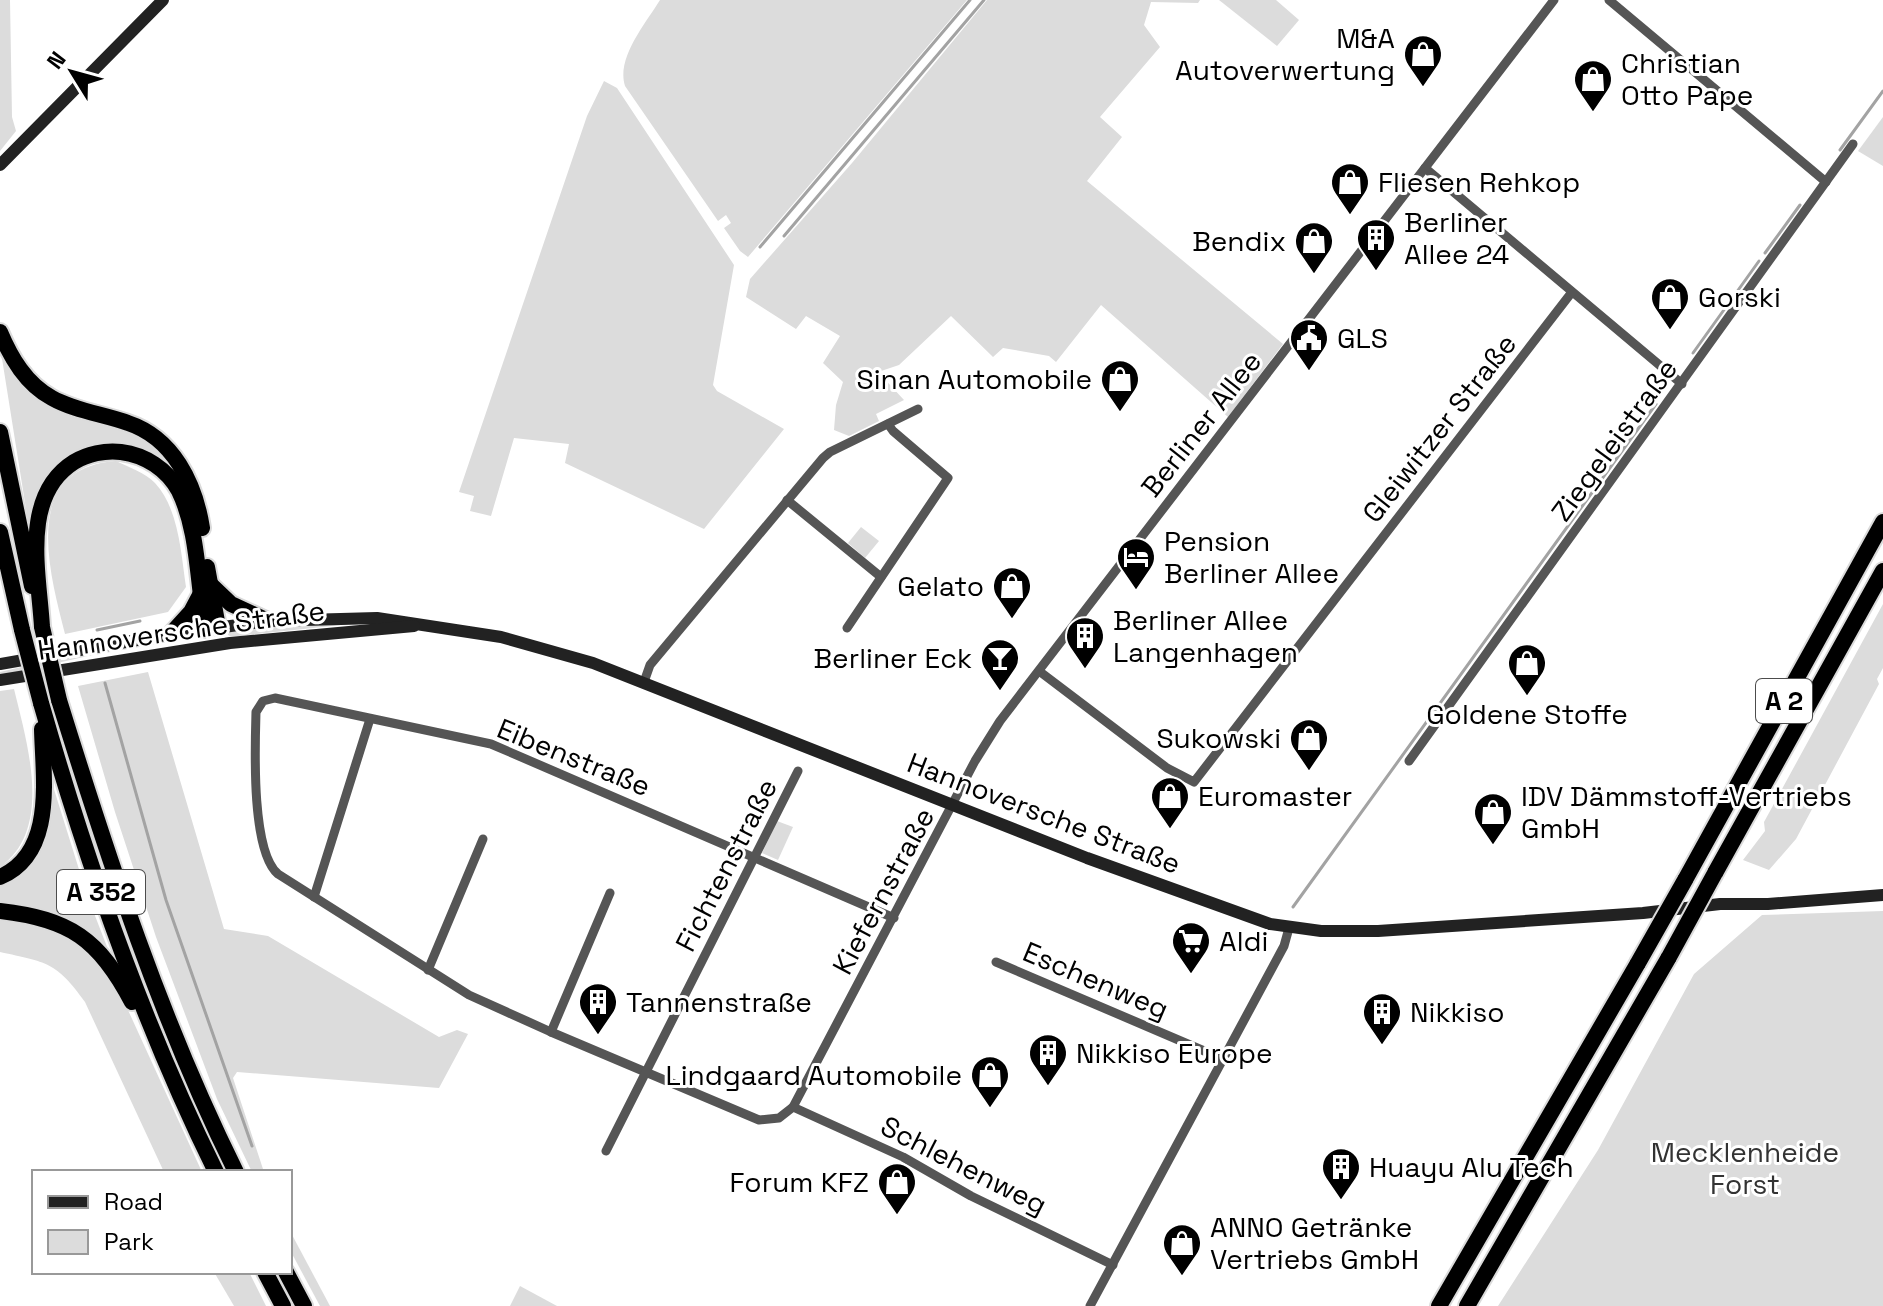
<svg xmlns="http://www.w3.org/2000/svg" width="1883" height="1306" viewBox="0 0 1883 1306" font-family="'Space Grotesk',sans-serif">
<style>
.green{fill:#dcdcdc}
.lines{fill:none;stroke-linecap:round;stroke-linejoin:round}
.stream{stroke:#a3a3a3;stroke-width:3}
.highway-casing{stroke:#dbdbdb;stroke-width:20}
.street{stroke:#555;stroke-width:9}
.secondary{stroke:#222;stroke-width:12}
.highway{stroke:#000;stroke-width:16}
.highway-bridge-casing{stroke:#dbdbdb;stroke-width:20;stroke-linecap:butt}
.highway-bridge{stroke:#000;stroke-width:16}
.labels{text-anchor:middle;stroke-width:6;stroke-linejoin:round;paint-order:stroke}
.shield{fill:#fff;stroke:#4c4c4c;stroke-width:2}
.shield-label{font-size:26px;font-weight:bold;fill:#000}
.poi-label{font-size:28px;fill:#000;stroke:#fff;text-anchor:start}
.street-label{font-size:28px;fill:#000;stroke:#fff}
.park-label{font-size:28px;fill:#333;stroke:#fff}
</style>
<rect width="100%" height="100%" fill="#fff"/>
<g class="green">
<polygon points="0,0 10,0 12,117 16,131 0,151"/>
<path d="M660 0H967L748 257 740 251 724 228 731 223 726 215 718 221 625 86C616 58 646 23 660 0Z"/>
<polygon points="987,0 1200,0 1198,3 1151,2 1144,25 1160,47 1100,117 1122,137 1087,181 1283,344 1228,417 1101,305 1056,362 1049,356 1003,348 993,357 951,316 899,365 878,372 904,400 876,414 879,421 849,436 834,430 836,405 843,382 823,363 840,336 806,316 796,329 746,297 750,279 852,163"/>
<polygon points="1219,0 1276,0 1299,20 1277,46"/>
<polygon points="604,81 617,88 734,265 713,385 717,391 784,429 704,529 565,463 569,444 514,438 491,516 470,511 474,496 459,492 587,116"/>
<polygon points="1883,117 1883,166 1858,151"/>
<polygon points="0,346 21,379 127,427 173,460 193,519 152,456 68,459 30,534"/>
<path d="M116 461C128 467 146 473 155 483 179 509 181 554 186 587L168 612 65 634C49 571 20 468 116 461Z"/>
<polygon points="861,527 879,541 865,558 848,543"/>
<polygon points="1883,604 1883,668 1877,679 1879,684 1796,839 1769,870 1743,860 1765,831 1764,822"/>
<polygon points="360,623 238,636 230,636 221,631 263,627"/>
<polygon points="195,636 191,638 88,656 0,676 0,672 68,656"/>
<polygon points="148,672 224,929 268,936 439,1037 457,1030 468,1034 439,1088 237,1072 233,1078 264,1172 252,1172 217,1099 156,937 115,812 78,686"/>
<path d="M14 689C27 743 54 829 0 867V691Z"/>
<path d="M52 783 87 895 109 952 106 954 94 941 0 908V884C43 866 51 826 49 784Z"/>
<polygon points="777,821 793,827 778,860 762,853"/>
<polygon points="1883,911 1883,1306 1498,1306 1598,1150 1694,974 1762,915"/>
<path d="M0 918C56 929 84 936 117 986L202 1172H164L85 1002C57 962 46 962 0 952Z"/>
<polygon points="290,1231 330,1306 320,1306 290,1250"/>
<polygon points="214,1272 249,1272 266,1306 234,1306"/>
<polygon points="520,1286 557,1306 510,1306"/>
</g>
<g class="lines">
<g class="stream">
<polyline points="1840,150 1883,91"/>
<polyline points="784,236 984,0"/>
<polyline points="760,247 970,0"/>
<polyline points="1765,253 1800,205"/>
<polyline points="1693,353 1759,261"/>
<polyline points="97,630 140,621"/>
<polyline points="105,683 166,900 252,1146"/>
<polyline points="1293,907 1656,404"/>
</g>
<g class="highway-casing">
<g id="highway">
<path d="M0 332C11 358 26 384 52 398 75 411 103 414 128 423 173 438 195 483 202 528"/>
<polyline points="0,432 32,586"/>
<polyline points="0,532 22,630"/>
<polyline points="207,567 218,627"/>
<polyline points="210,584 231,604 268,621"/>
<path d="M42 627C39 574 20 496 74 462 87 454 105 450 121 452 145 455 167 469 179 491 199 532 197 584 206 629"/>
<polyline points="171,634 191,612 200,595"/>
<path d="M59 700C109 861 161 1021 236 1172"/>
<path d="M41 703C87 864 142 1022 216 1172"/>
<polyline points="1715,873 1883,571"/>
<path d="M0 877C56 853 43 778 42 729"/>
<polyline points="1685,880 1883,522"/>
<path d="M0 911C70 919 99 939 132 1002"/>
<polyline points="265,1272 283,1306"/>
<polyline points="286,1272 304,1306"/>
<polyline points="1439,1306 1638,963"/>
<polyline points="1467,1306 1669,957"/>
</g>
</g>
<g class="street">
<polyline points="1609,0 1826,182"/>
<polyline points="1425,168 1682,384"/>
<polyline points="787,500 881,577"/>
<polyline points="847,628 948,478 893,431 888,424"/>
<polyline points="1039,671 1167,768 1194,782 1572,292"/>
<polyline points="644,682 650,665 823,458 830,452 918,409"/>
<polyline points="1409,761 1853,144"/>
<polyline points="314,897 370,719"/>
<path d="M894 918 491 744 275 698 263 701 256 712C255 747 251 851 278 874L469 995 551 1032 759 1120 779 1118 793 1107 975 761 1000 721 1554 0"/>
<polyline points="996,962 1223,1059"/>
<polyline points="428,970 483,839"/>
<polyline points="551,1032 610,893"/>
<polyline points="793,1107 903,1157 971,1196 1113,1265"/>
<polyline points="606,1151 798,771"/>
<polyline points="1090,1306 1284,946 1289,928"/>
</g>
<g class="secondary">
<polyline points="0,165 163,0"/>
<polyline points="0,664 171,634 268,621 377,618 501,637 593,663 1087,858 1270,924 1321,931 1378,931 1643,913 1720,904 1768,904 1883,895"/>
<polyline points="0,680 230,643 414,626"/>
</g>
<use href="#highway" class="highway"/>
<g class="highway-bridge-casing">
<g id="highway-bridge">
<polyline points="42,627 59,700"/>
<polyline points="22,630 41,703"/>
<polyline points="1669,957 1715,873"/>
<polyline points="1638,963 1685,880"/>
</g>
</g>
<use href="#highway-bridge" class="highway-bridge"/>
</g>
<defs>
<g id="shop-pin" transform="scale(2)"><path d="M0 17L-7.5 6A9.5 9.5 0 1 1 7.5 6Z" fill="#000" stroke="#fff"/><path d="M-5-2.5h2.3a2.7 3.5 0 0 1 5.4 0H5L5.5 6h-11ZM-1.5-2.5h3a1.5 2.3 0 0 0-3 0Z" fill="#fff"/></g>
<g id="building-pin" transform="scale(2)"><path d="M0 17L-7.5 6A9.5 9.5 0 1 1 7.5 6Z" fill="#000" stroke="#fff"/><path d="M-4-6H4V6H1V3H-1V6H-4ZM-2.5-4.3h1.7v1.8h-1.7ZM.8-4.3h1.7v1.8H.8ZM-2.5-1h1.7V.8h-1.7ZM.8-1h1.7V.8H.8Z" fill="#fff"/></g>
<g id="civic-pin" transform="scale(2)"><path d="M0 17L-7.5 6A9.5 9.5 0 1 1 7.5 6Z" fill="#000" stroke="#fff"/><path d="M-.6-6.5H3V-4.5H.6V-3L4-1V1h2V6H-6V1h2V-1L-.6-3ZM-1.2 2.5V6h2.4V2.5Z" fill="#fff"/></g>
<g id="hotel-pin" transform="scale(2)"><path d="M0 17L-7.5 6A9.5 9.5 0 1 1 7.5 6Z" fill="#000" stroke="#fff"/><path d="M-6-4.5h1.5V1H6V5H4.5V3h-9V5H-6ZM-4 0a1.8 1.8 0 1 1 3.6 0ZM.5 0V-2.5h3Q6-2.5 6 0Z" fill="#fff"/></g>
<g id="bar-pin" transform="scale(2)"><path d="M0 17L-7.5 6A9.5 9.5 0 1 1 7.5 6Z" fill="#000" stroke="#fff"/><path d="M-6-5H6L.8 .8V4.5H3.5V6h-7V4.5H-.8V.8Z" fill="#fff"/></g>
<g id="supermarket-pin" transform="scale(2)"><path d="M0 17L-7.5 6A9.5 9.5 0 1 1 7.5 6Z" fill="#000" stroke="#fff"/><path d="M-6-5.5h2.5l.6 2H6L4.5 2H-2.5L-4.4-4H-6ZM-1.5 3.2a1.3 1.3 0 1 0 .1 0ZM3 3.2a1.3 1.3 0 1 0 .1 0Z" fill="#fff"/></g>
</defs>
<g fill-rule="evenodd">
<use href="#shop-pin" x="1423" y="54"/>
<use href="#shop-pin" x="1593" y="79"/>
<use href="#shop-pin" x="1350" y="182"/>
<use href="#building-pin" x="1376" y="238"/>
<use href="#shop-pin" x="1314" y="241"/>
<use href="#shop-pin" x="1670" y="297"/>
<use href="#civic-pin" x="1309" y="338"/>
<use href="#shop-pin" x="1120" y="379"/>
<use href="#hotel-pin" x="1136" y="557"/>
<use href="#shop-pin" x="1012" y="586"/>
<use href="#building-pin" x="1085" y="636"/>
<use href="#bar-pin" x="1000" y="658"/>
<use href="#shop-pin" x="1527" y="663"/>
<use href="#shop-pin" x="1309" y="738"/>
<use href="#shop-pin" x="1170" y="796"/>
<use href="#shop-pin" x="1493" y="812"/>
<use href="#supermarket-pin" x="1191" y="941"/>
<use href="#building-pin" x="598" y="1002"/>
<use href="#building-pin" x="1382" y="1012"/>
<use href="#building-pin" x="1048" y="1053"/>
<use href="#shop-pin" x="990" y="1075"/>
<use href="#building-pin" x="1341" y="1167"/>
<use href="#shop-pin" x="897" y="1182"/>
<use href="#shop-pin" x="1182" y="1243"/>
</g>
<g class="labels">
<g class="shield">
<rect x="1756" y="679" width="56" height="44" rx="6"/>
<rect x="57" y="870" width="88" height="44" rx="6"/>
</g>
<g class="shield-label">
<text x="1784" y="710">A 2</text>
<text x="101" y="901">A 352</text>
</g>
<g class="poi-label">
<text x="1395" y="48" text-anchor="end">M&amp;A<tspan x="1395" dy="32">Autoverwertung</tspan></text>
<text x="1621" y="73">Christian<tspan x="1621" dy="32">Otto Pape</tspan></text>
<text x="1378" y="192">Fliesen Rehkop</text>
<text x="1404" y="232">Berliner<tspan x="1404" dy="32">Allee 24</tspan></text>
<text x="1286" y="251" text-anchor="end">Bendix</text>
<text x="1698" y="307">Gorski</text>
<text x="1337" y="348">GLS</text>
<text x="1092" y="389" text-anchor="end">Sinan Automobile</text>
<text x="1164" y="551">Pension<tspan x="1164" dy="32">Berliner Allee</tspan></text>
<text x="984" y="596" text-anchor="end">Gelato</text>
<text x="1113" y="630">Berliner Allee<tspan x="1113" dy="32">Langenhagen</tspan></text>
<text x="972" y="668" text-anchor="end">Berliner Eck</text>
<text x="1527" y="724" text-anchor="middle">Goldene Stoffe</text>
<text x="1281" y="748" text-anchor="end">Sukowski</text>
<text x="1198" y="806">Euromaster</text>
<text x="1521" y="806">IDV Dämmstoff-Vertriebs<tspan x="1521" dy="32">GmbH</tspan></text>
<text x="1219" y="951">Aldi</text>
<text x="626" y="1012">Tannenstraße</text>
<text x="1410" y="1022">Nikkiso</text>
<text x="1076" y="1063">Nikkiso Europe</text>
<text x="962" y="1085" text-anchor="end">Lindgaard Automobile</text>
<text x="1369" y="1177">Huayu Alu Tech</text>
<text x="869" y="1192" text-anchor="end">Forum KFZ</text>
<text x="1210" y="1237">ANNO Getränke<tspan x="1210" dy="32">Vertriebs GmbH</tspan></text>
</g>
<g class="street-label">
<text transform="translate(1201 424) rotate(-52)" y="10">Berliner Allee</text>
<text transform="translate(1439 428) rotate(-52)" y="10">Gleiwitzer Straße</text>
<text transform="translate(1614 440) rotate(-54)" y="10">Ziegeleistraße</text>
<text transform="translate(181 630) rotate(-8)" y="10">Hannoversche Straße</text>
<text transform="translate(574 757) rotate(22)" y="10">Eibenstraße</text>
<text transform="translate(1044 813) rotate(21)" y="10">Hannoversche Straße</text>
<text transform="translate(726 865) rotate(-63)" y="10">Fichtenstraße</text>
<text transform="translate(883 891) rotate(-62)" y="10">Kiefernstraße</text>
<text transform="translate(1096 980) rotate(23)" y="10">Eschenweg</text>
<text transform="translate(964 1165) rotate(27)" y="10">Schlehenweg</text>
</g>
<g class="park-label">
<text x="1745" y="1162">Mecklenheide<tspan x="1745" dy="32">Forst</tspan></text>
</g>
</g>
<rect x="32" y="1170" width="260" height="104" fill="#ffffff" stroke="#999999" stroke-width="2"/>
<rect x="48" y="1196" width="40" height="12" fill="#222222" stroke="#999999" stroke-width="2"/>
<text x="104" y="1210" font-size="24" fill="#000000">Road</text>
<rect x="48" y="1230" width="40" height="24" fill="#dcdcdc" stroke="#999999" stroke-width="2"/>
<text x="104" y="1250" font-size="24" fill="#000000">Park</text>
<g transform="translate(72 72) rotate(307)" stroke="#ffffff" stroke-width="6" paint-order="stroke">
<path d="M0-6L14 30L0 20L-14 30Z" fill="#000000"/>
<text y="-12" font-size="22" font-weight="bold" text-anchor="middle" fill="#000000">N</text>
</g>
</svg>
